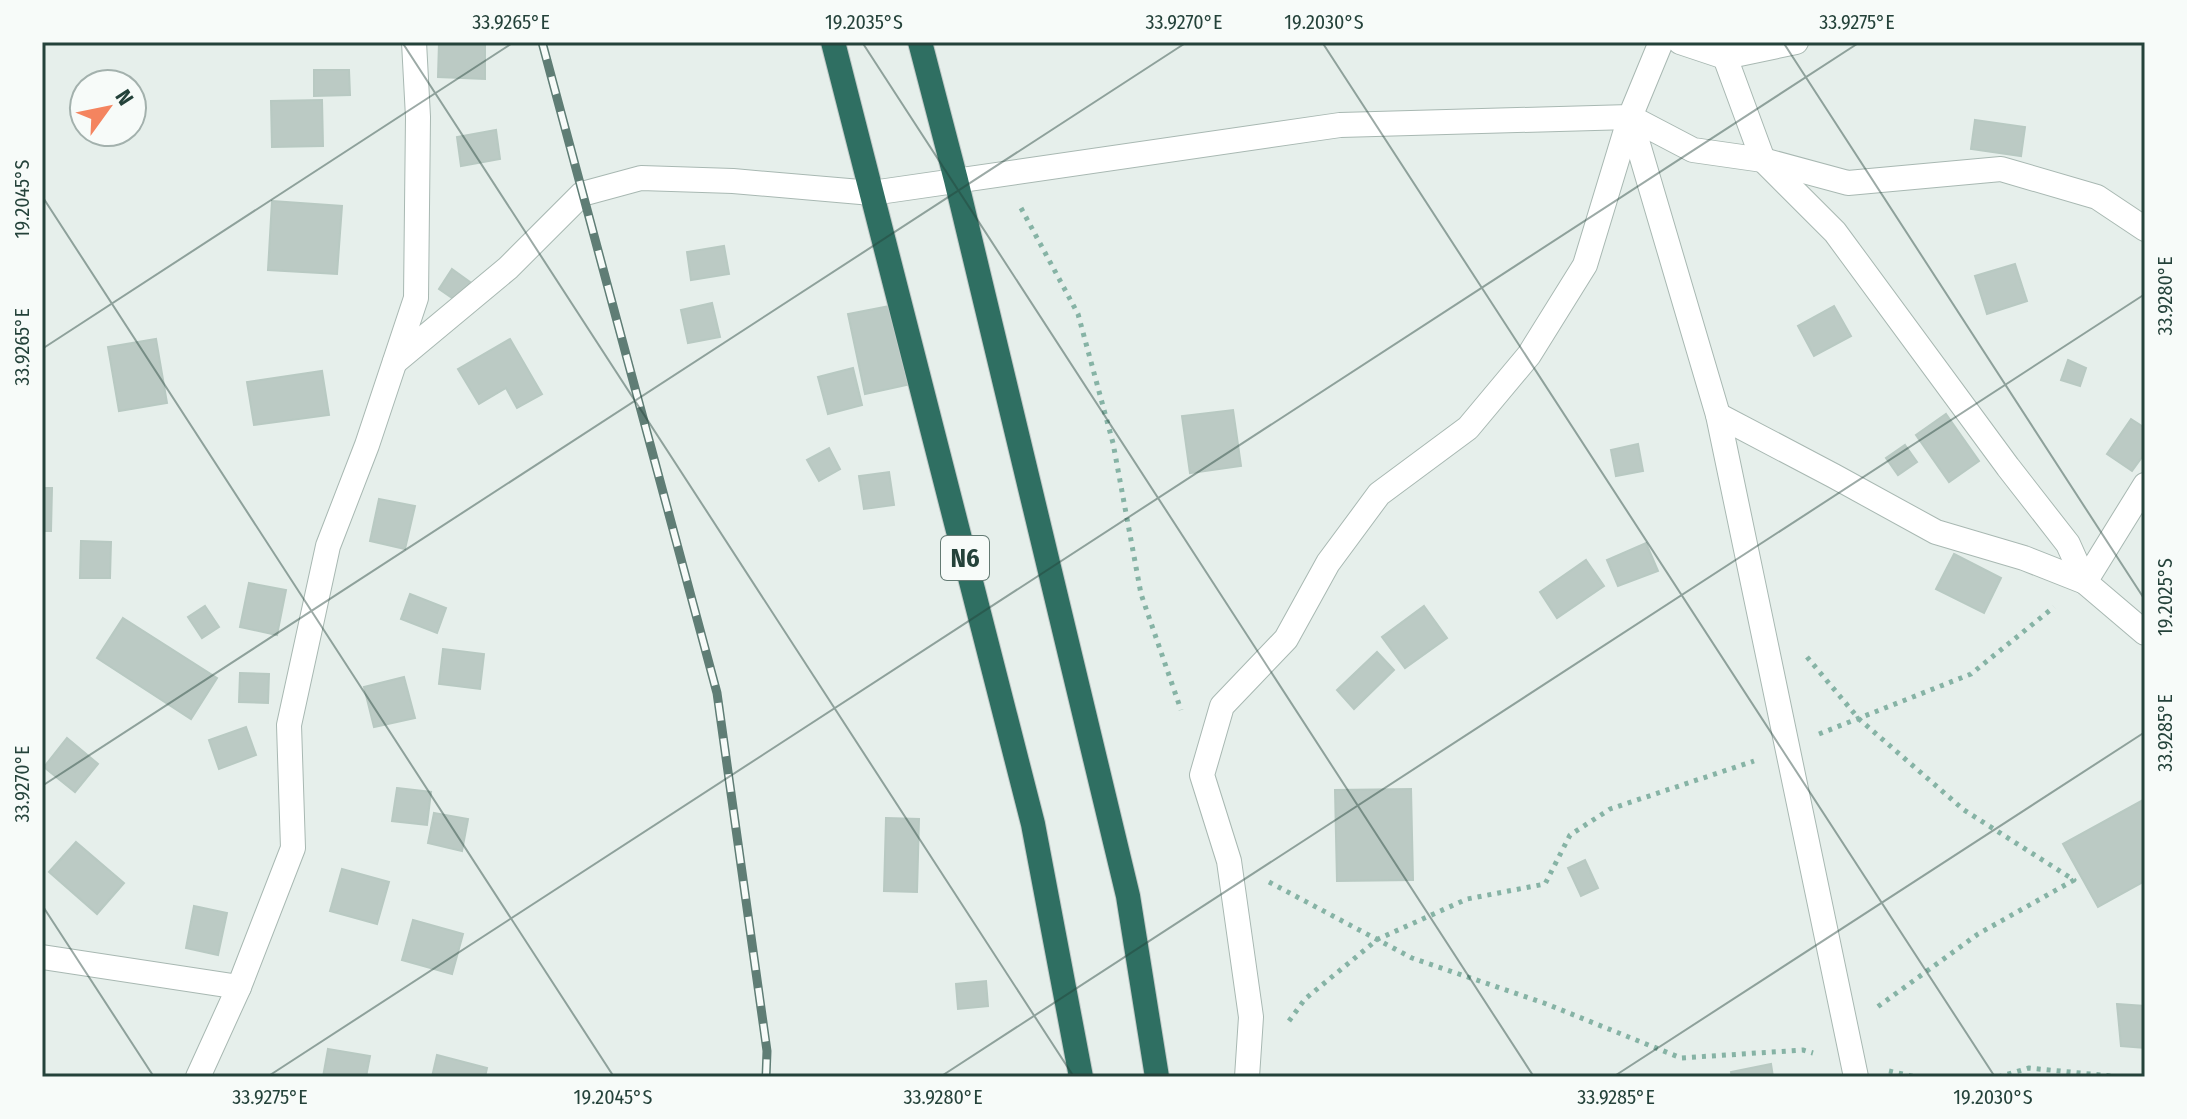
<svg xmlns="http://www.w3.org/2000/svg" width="2187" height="1119" viewBox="0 0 2187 1119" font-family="'Fira Sans Condensed',sans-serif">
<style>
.building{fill:#bbcac4;stroke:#b8c9c2;stroke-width:2}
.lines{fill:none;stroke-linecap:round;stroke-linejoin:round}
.minor-casing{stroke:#a8b8b2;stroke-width:26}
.highway-casing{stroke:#c2cac8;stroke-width:26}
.path{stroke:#86b3a5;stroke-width:5;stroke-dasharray:4 6;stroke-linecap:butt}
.minor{stroke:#fff;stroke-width:24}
.highway{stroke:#2f6f62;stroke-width:24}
.rail-casing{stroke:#5f7d75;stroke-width:9}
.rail{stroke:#f7fbf9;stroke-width:6;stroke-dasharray:18;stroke-linecap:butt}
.ticks{fill:none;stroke:#24423a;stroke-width:2;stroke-opacity:0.45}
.labels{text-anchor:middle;stroke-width:8;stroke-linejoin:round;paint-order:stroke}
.shield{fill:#f7fbf9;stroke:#637a73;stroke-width:2}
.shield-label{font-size:26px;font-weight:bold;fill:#24423a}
.neatline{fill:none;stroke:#24423a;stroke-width:3}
.ticks-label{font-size:20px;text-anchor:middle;fill:#24423a}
</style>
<rect width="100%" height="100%" fill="#e6efeb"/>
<g class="building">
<polygon points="439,42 485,42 485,79 438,77"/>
<polygon points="314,70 349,70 350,95 314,96"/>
<polygon points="322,100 323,146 272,147 271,101"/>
<polygon points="1975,120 2025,127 2021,156 1971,149"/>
<polygon points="496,130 500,159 461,166 457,137"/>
<polygon points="272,201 342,206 337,274 268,270"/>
<polygon points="724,246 729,274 691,280 687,252"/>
<polygon points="2015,264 2027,301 1987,314 1975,276"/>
<polygon points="452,269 470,282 458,302 439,289"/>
<polygon points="712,303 720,337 688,343 681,310"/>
<polygon points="895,305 911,384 865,394 848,314"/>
<polygon points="1834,306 1851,336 1814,356 1798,326"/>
<polygon points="156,339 167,403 119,411 108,347"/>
<polygon points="510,339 542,394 517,408 506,388 479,404 458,369"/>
<polygon points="2068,360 2086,368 2080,386 2061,380"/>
<polygon points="853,368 862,405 828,414 818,377"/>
<polygon points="322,371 329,415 254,425 247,382"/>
<polygon points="1233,410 1241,466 1190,473 1182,416"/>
<polygon points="1946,414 1979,461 1949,482 1916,435"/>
<polygon points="2131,419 2145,428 2145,453 2132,471 2107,454"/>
<polygon points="1638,444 1643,471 1616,476 1611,450"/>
<polygon points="1905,445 1917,462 1898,475 1886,458"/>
<polygon points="829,448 840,469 819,481 807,460"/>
<polygon points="889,472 894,505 864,509 859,476"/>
<polygon points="42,488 52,488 51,531 42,531"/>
<polygon points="379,499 415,506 405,549 370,541"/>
<polygon points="81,541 111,542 110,578 80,578"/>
<polygon points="1646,543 1658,571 1618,586 1607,560"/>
<polygon points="1954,554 2001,578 1984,613 1936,589"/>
<polygon points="1586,560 1604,586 1557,618 1540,592"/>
<polygon points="249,583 286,590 277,635 240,627"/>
<polygon points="410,594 446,608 437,633 401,619"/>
<polygon points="205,606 219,627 202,638 188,617"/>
<polygon points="1424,606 1447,638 1405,668 1382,637"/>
<polygon points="123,618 217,678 191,719 97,658"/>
<polygon points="443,649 484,654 480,689 439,684"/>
<polygon points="1377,652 1394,670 1354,709 1337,690"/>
<polygon points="240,673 269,674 268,703 239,702"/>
<polygon points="404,677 415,718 374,727 364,687"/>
<polygon points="246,727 256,755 219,769 209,740"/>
<polygon points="67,738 98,764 75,792 44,767"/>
<polygon points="397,788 431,792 427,825 392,821"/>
<polygon points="1411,789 1413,880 1337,881 1335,790"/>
<polygon points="2145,799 2145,881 2098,907 2063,844"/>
<polygon points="434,813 468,819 462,851 428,843"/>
<polygon points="886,818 919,819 917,892 884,891"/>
<polygon points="76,842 124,883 97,914 49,872"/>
<polygon points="1585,860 1598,888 1581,896 1568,868"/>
<polygon points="342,869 389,882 377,924 330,911"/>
<polygon points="194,906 227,913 218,955 186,948"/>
<polygon points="413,920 463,934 452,974 402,960"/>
<polygon points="986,981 988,1006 958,1009 956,984"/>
<polygon points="2117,1004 2145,1006 2145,1048 2121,1046"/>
<polygon points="328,1049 370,1056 366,1077 323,1077"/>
<polygon points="437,1055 487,1068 485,1077 432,1077"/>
<polygon points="1771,1064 1773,1077 1732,1077 1731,1072"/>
</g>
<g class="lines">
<g class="minor-casing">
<g id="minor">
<polyline points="1680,42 1725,57 1796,42"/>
<polyline points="1725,57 1763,160 1835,232 2008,467 2068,544 2085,582"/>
<polyline points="1630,117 1718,415 1856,1077"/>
<polyline points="1630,117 1693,150 1763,160 1848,183 2001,169 2097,197 2145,229"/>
<polyline points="395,362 508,268 582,194 641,178 733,181 872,193 1340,125 1630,117 1661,42"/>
<polyline points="1718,415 1834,476 1936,532 2024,558 2085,582 2145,633"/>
<polyline points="2085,582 2145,485"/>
<polyline points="42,957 239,987"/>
<polyline points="198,1077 239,987 293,848 289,725 328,546 367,445 416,298 418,117 414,42"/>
<polyline points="1247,1077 1251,1017 1229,861 1202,775 1222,706 1286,639 1328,563 1379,494 1468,428 1529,355 1585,265 1630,117"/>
</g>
</g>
<g class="highway-casing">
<g id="highway">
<polyline points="833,42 1033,824 1081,1077"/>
<polyline points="920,42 956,180 1128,896 1157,1077"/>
</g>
</g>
<g class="path">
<polyline points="1021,208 1078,314 1113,443 1141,594 1181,710"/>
<polyline points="1807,657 1859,719 1964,810 2074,880 1978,934 1876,1008"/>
<polyline points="1819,734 1971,674 2054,607"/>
<polyline points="1269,882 1412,958 1544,1003 1681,1058 1803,1050 1813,1053"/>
<polyline points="1289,1021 1305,999 1378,939 1467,899 1545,884 1570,835 1610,809 1754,761"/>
<polyline points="1889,1071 1916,1077"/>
<polyline points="1998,1077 2029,1068 2121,1077"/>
</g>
<use href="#minor" class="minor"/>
<use href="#highway" class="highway"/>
<g class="rail-casing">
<polyline id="rail" points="542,42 717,693 767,1051 766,1077"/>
</g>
<use href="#rail" class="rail"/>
</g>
<path class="ticks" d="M402 42 1074 1077M862 42 1534 1077M1322 42 1995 1077M1783 42 2145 600M42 196 614 1077M42 349 514 42M42 786 1187 42M42 905 154 1077M267 1077 1860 42M940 1077 2145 294M1613 1077 2145 732"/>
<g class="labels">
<rect class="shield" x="941" y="536" width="48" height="44" rx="6"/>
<g class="shield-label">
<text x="965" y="567">N6</text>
</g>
</g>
<rect width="2187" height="1119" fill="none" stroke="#f7fbf9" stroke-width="88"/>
<g transform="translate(108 108) rotate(57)"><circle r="38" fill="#f7fbf9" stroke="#a3b1ad" stroke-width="2"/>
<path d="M0-6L14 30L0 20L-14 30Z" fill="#f4845f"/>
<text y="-12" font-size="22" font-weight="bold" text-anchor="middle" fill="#24423a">N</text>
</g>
<rect x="44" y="44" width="2099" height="1031" class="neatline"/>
<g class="ticks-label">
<text x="511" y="29">33.9265°E</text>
<text x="864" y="29">19.2035°S</text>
<text x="1184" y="29">33.9270°E</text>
<text x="1324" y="29">19.2030°S</text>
<text x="1857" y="29">33.9275°E</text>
<text transform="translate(22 199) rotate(-90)" y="7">19.2045°S</text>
<text transform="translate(2165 296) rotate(-90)" y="7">33.9280°E</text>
<text transform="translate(22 347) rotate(-90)" y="7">33.9265°E</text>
<text transform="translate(2165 597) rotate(-90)" y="7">19.2025°S</text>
<text transform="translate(2165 733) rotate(-90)" y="7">33.9285°E</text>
<text transform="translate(22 784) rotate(-90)" y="7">33.9270°E</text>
<text x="270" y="1104">33.9275°E</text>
<text x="613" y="1104">19.2045°S</text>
<text x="943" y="1104">33.9280°E</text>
<text x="1616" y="1104">33.9285°E</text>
<text x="1993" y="1104">19.2030°S</text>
</g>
</svg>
